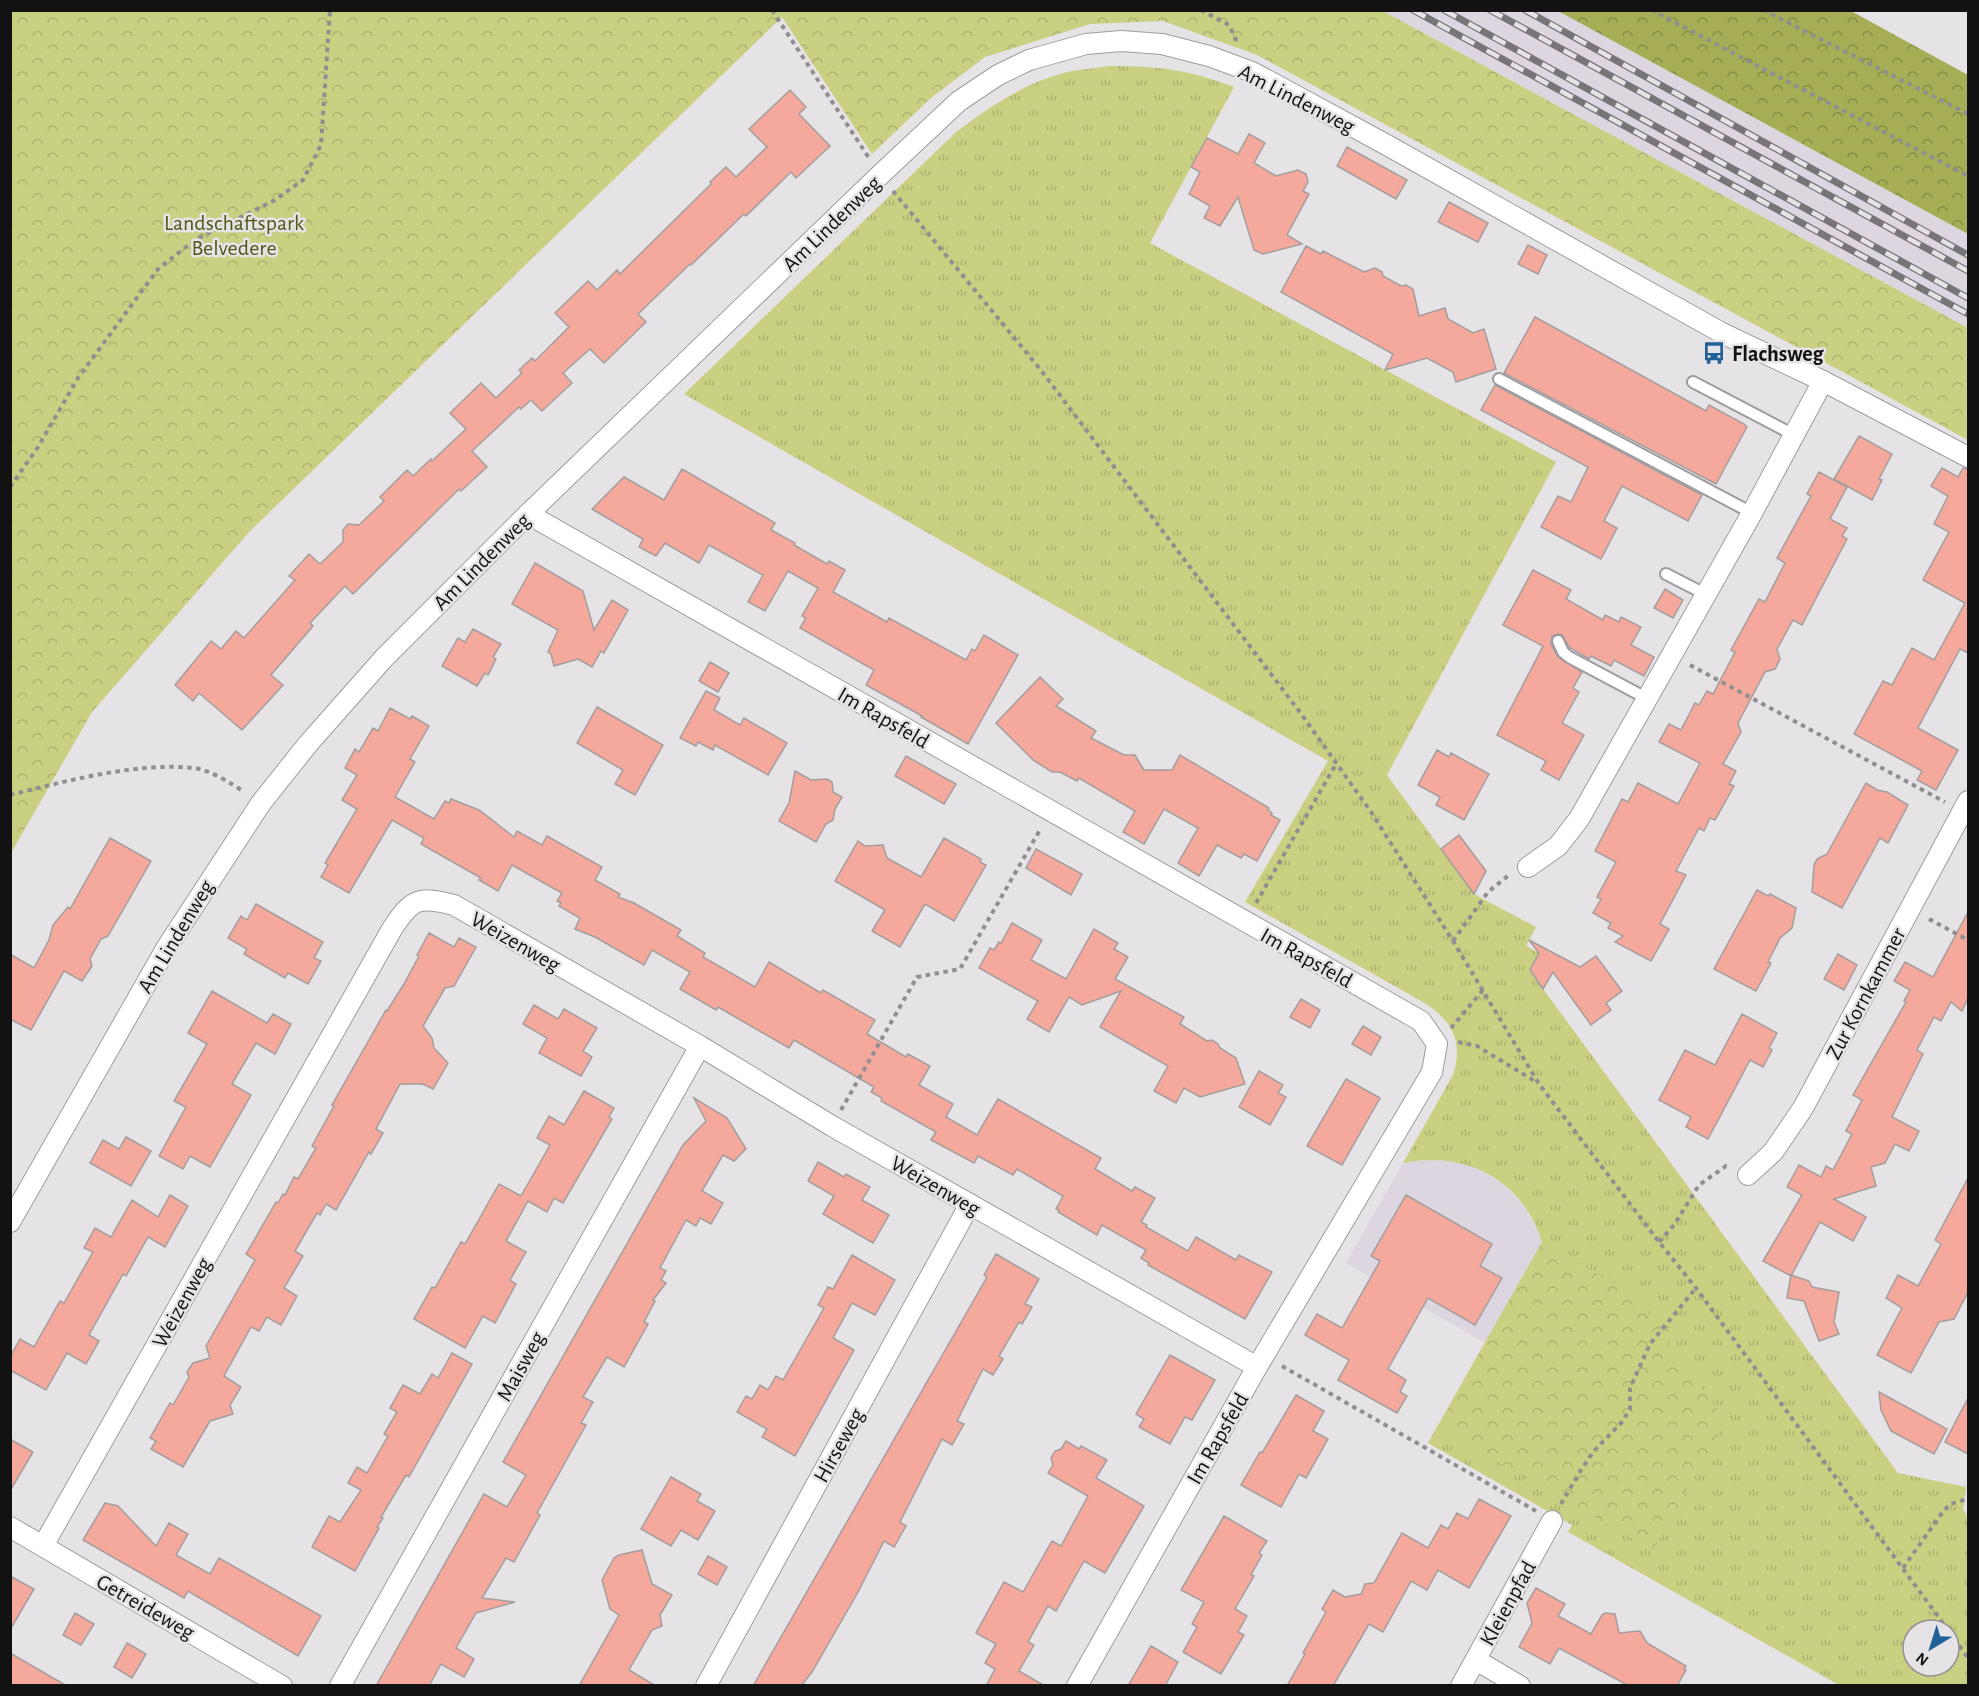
<svg xmlns="http://www.w3.org/2000/svg" width="1979" height="1696" viewBox="0 0 1979 1696" font-family="'Alegreya Sans',sans-serif">
<style>
.built{fill:#ddd6e1}
.grass{fill:url(#grass-tufts);fill-rule:evenodd}
.forest{fill:url(#forest-crowns)}
.park{fill:url(#park-crowns)}
.building{fill:#f4a99c;stroke:#a39e9d;stroke-width:1.5}
.lines{fill:none;stroke-linecap:round;stroke-linejoin:round}
.service-casing{stroke:#9e9c9f;stroke-width:14}
.minor-casing{stroke:#9e9c9f;stroke-width:22}
.path{stroke:#918e91;stroke-width:4;stroke-dasharray:4.5 4.5;stroke-linecap:butt}
.service{stroke:#fff;stroke-width:10}
.minor{stroke:#fff;stroke-width:20}
.rail-casing{stroke:#777577;stroke-width:7}
.rail{stroke:#e6e3e7;stroke-width:4.5;stroke-dasharray:14;stroke-linecap:butt}
.labels{text-anchor:middle;stroke-width:5;stroke-linejoin:round;paint-order:stroke}
.street-label{font-size:22px;fill:#131213;stroke:#e6e3e7}
.park-label{font-size:22px;fill:#535716;stroke:#e6e3e7}
.poi-label{font-size:22px;font-weight:bold;fill:#131213;stroke:#e6e3e7;text-anchor:start}
</style>
<defs>
<pattern id="grass-tufts" width="24" height="20" patternUnits="userSpaceOnUse" patternTransform="scale(1.5)"><rect width="24" height="20" fill="#c9d082"/><path d="M3 7l-1-3M5 7V3M7 7l1-3M15 17l-1-3M17 17v-4M19 17l1-3" fill="none" stroke="#acb26f"/></pattern>
<pattern id="forest-crowns" width="20" height="18" patternUnits="userSpaceOnUse" patternTransform="scale(1.5)"><rect width="20" height="18" fill="#a6ad55"/><path d="M2 6a3 3 0 1 1 6 0M12 15a3 3 0 1 1 6 0" fill="none" stroke="#868b45"/></pattern>
<pattern id="park-crowns" width="20" height="18" patternUnits="userSpaceOnUse" patternTransform="scale(1.5)"><rect width="20" height="18" fill="#c9d082"/><path d="M2 6a3 3 0 1 1 6 0M12 15a3 3 0 1 1 6 0" fill="none" stroke="#acb26f"/></pattern>
</defs>
<rect width="100%" height="100%" fill="#e6e3e7"/>
<g class="built">
<polygon points="1383,11 1558,11 1968,234 1968,328"/>
<polygon points="1434,1159 1453,1161 1472,1166 1502,1183 1524,1206 1538,1230 1542,1242 1485,1343 1346,1263 1403,1163"/>
</g>
<path class="grass" d="M1109 66C1158 66 1187 69 1234 87L1150 243 1556 462 1387 775 1474 894 1536 927 1526 946 1539 953 1530 971 1898 1473 1966 1487 1963 1509 1968 1517V1685H1839L1568 1532 1572 1525 1428 1443 1542 1242C1523 1180 1465 1150 1403 1163L1453 1075C1464 1042 1452 1020 1423 1002L1245 902 1328 761 684 394 954 134C990 106 1027 81 1072 71 1084 69 1097 68 1109 66ZM1913 1630H1949V1666H1913Z"/>
<polygon class="forest" points="1558,11 1851,11 1968,75 1968,234"/>
<g class="park">
<polygon points="11,10 1383,11 1968,328 1968,440 1257,55 1163,21 1090,24 985,57 931,98 872,154 782,17 250,531 92,712 11,853"/>
<polygon points="1542,1242 1635,1295 1726,1421 1653,1550 1437,1428"/>
</g>
<g class="building">
<polygon points="790,90 806,107 799,114 830,146 796,178 791,172 746,216 744,214 691,265 690,264 638,314 646,322 604,363 590,349 563,373 572,383 542,411 531,400 521,409 519,407 472,451 487,467 461,491 459,489 353,594 345,586 310,623 313,626 271,675 283,685 242,730 199,693 193,701 175,685 211,641 221,649 236,631 244,638 295,580 289,576 309,554 320,564 343,542 343,530 348,524 359,525 384,501 380,497 407,470 413,476 431,459 432,461 466,429 450,413 481,383 496,398 522,373 519,370 532,358 535,361 569,327 555,313 588,281 597,290 617,270 620,274 711,184 710,182 726,167 736,177 767,147 749,129"/>
<polygon points="1249,134 1265,143 1254,163 1276,176 1298,170 1306,174 1308,182 1303,191 1309,194 1287,235 1302,244 1263,254 1254,250 1238,197 1220,226 1204,218 1210,206 1189,194 1200,172 1191,167 1207,138 1238,154"/>
<polygon points="1347,147 1407,180 1396,199 1337,166"/>
<polygon points="1449,202 1488,223 1478,242 1438,222"/>
<polygon points="1528,245 1547,255 1538,274 1518,264"/>
<polygon points="1306,246 1321,254 1323,251 1364,272 1375,268 1382,272 1383,276 1401,286 1406,285 1413,289 1419,316 1445,308 1448,319 1473,333 1484,329 1496,369 1456,382 1453,372 1427,358 1385,370 1393,354 1281,292"/>
<polygon points="1535,317 1706,411 1709,405 1744,424 1747,427 1716,484 1504,373"/>
<polygon points="1495,385 1702,495 1688,521 1622,486 1604,521 1617,528 1601,559 1541,527 1558,496 1571,502 1588,467 1481,410"/>
<polygon points="1859,436 1892,454 1879,479 1882,480 1872,500 1834,479"/>
<polygon points="1942,468 1958,477 1963,468 1968,469 1968,653 1960,649 1918,728 1958,750 1936,790 1917,780 1922,771 1854,734 1883,681 1892,685 1912,648 1934,660 1965,603 1923,580 1949,532 1934,524 1948,496 1931,486"/>
<polygon points="682,469 775,523 771,530 795,543 794,545 827,564 829,561 845,570 833,592 887,622 889,618 966,660 972,649 975,651 984,635 1018,655 968,744 921,717 922,716 866,685 874,670 800,628 806,618 802,616 818,588 788,571 765,611 748,602 763,575 709,545 699,563 665,543 656,556 639,547 643,539 592,509 624,477 664,500"/>
<polygon points="1819,472 1847,487 1830,519 1847,528 1842,536 1847,539 1802,625 1793,620 1777,649 1780,659 1775,669 1765,672 1738,723 1741,732 1723,764 1736,771 1729,784 1734,786 1715,820 1710,818 1704,831 1699,828 1676,871 1686,875 1660,924 1669,929 1651,961 1615,942 1623,936 1608,928 1611,923 1593,913 1601,899 1597,897 1616,862 1595,851 1622,799 1628,802 1638,783 1678,804 1700,763 1659,742 1669,724 1681,730 1695,703 1699,705 1707,691 1713,694 1735,652 1731,650 1759,599 1765,602 1785,563 1777,558 1811,496 1807,494"/>
<polygon points="535,563 583,591 594,630 612,600 628,610 604,653 601,651 592,667 578,659 554,666 551,654 548,652 558,630 512,604"/>
<polygon points="1533,570 1571,590 1566,599 1603,620 1605,615 1619,622 1621,617 1641,627 1631,645 1654,657 1644,676 1614,660 1611,666 1591,656 1589,659 1569,647 1562,635 1558,634 1552,636 1551,644 1558,657 1582,672 1573,688 1579,692 1562,723 1584,735 1559,780 1541,770 1546,761 1497,735 1543,646 1503,625"/>
<polygon points="1665,589 1683,600 1673,618 1654,608"/>
<polygon points="473,629 501,644 493,657 496,659 488,675 485,673 477,686 442,666 458,638 465,642"/>
<polygon points="710,662 729,673 718,692 699,681"/>
<polygon points="1040,677 1063,699 1056,706 1096,731 1091,738 1124,755 1135,755 1144,770 1172,770 1180,755 1269,808 1268,810 1272,813 1271,815 1280,820 1257,861 1244,854 1241,858 1217,845 1199,876 1178,863 1198,828 1164,809 1144,844 1123,832 1135,811 1079,778 1077,781 1060,772 1052,772 1033,760 996,723"/>
<polygon points="706,691 720,698 714,710 740,725 744,718 787,743 768,775 715,745 713,750 698,742 696,746 680,738"/>
<polygon points="597,707 663,745 635,795 615,784 623,770 577,743"/>
<polygon points="390,708 410,719 412,716 429,726 410,759 415,762 395,797 434,819 445,801 449,803 451,799 479,810 514,837 517,831 542,845 547,836 602,867 595,880 620,894 618,897 634,903 681,930 677,936 705,953 703,957 755,987 769,962 821,993 823,990 875,1020 867,1034 906,1057 908,1054 930,1066 919,1085 953,1104 946,1117 977,1135 998,1099 1101,1158 1095,1169 1132,1191 1135,1187 1155,1198 1141,1222 1147,1225 1146,1227 1188,1251 1196,1237 1236,1260 1239,1255 1272,1272 1245,1319 1148,1265 1149,1263 1141,1258 1146,1250 1102,1225 1097,1235 1058,1212 1059,1210 1056,1209 1063,1196 1017,1169 1013,1175 978,1156 974,1163 931,1140 936,1132 881,1101 882,1098 871,1092 874,1087 794,1040 789,1048 718,1007 716,1010 680,989 690,972 652,950 644,965 595,937 575,929 580,918 559,906 561,903 557,901 562,893 512,865 498,891 479,880 481,878 421,844 424,838 392,820 349,893 321,877 328,865 325,863 357,809 342,800 357,775 345,768 355,749 359,752 373,728 378,731"/>
<polygon points="1437,750 1449,757 1451,753 1489,774 1464,820 1436,805 1440,797 1418,785"/>
<polygon points="906,756 956,784 944,804 895,776"/>
<polygon points="795,771 811,780 827,779 832,782 833,792 842,797 835,809 833,820 826,824 816,842 779,821 789,803"/>
<polygon points="1866,783 1877,790 1887,792 1908,805 1888,843 1880,838 1842,908 1812,892 1814,865 1817,859 1827,854"/>
<polygon points="1459,835 1486,871 1474,894 1441,849"/>
<polygon points="110,838 151,861 108,936 101,939 90,959 92,966 82,981 64,971 31,1030 10,1019 10,954 34,968 49,940 53,925 68,907 70,909"/>
<polygon points="944,838 981,859 980,862 986,865 954,921 925,904 900,947 872,931 885,910 835,881 858,841 865,846 883,845 887,858 921,877"/>
<polygon points="1036,849 1082,874 1071,895 1026,868"/>
<polygon points="1757,890 1768,896 1770,894 1796,908 1792,928 1780,938 1768,962 1771,963 1756,991 1714,969"/>
<polygon points="256,904 323,942 314,958 321,961 308,984 288,973 285,978 244,954 247,949 228,938 241,916 247,920"/>
<polygon points="1968,912 1968,998 1962,1011 1951,1002 1941,1021 1934,1017 1917,1050 1923,1054 1892,1117 1919,1131 1909,1151 1895,1144 1885,1163 1871,1167 1876,1186 1834,1199 1866,1217 1853,1241 1820,1222 1791,1276 1763,1261 1802,1195 1787,1187 1799,1165 1821,1177 1826,1166 1833,1170 1852,1134 1846,1131 1862,1100 1853,1095 1906,1002 1904,1001 1910,990 1894,981 1905,962 1933,977"/>
<polygon points="1012,923 1042,940 1031,960 1066,979 1094,929 1118,943 1114,949 1128,957 1115,979 1184,1017 1180,1024 1207,1041 1212,1040 1218,1044 1220,1048 1236,1058 1245,1084 1200,1097 1184,1088 1176,1103 1154,1091 1168,1066 1100,1027 1121,991 1082,1005 1069,997 1049,1032 1027,1019 1038,1001 979,968 990,948 994,950 999,942 1001,943"/>
<polygon points="429,933 454,947 459,938 476,947 454,986 445,988 423,1026 432,1038 434,1048 448,1063 433,1089 423,1084 400,1084 376,1129 383,1133 371,1154 369,1152 336,1210 326,1204 320,1215 317,1213 295,1251 303,1256 284,1288 297,1296 281,1325 267,1317 259,1331 251,1327 224,1376 241,1387 230,1405 233,1414 210,1421 183,1467 151,1449 156,1441 150,1438 170,1403 173,1405 189,1377 187,1372 193,1363 210,1358 206,1346 255,1260 246,1254 276,1202 278,1203 283,1194 285,1195 294,1177 298,1179 316,1148 312,1146 334,1106 332,1105 386,1010 387,1011 404,984 419,956 417,955"/>
<polygon points="1529,940 1580,967 1596,956 1622,991 1606,1003 1611,1010 1591,1025 1553,972 1543,989 1530,970 1539,953"/>
<polygon points="1838,954 1857,965 1844,990 1824,979"/>
<polygon points="212,991 267,1023 273,1014 291,1024 275,1054 256,1043 232,1084 251,1095 210,1167 190,1156 183,1169 159,1156 186,1107 174,1101 207,1044 188,1033"/>
<polygon points="1301,999 1320,1010 1310,1028 1290,1017"/>
<polygon points="534,1005 558,1019 564,1009 597,1028 583,1051 592,1057 581,1076 539,1053 547,1038 523,1024"/>
<polygon points="1742,1014 1777,1033 1769,1048 1772,1050 1763,1067 1750,1060 1708,1139 1686,1127 1691,1117 1659,1100 1685,1050 1715,1065"/>
<polygon points="1363,1026 1381,1037 1371,1055 1352,1044"/>
<polygon points="1259,1071 1283,1085 1278,1093 1286,1097 1270,1125 1239,1107"/>
<polygon points="1346,1079 1380,1098 1342,1165 1307,1146"/>
<polygon points="584,1091 614,1108 609,1117 612,1119 563,1203 554,1198 547,1212 528,1201 506,1241 526,1252 510,1280 516,1284 495,1323 483,1316 465,1348 414,1319 432,1287 435,1288 461,1242 465,1244 499,1184 521,1196 550,1145 537,1138 549,1116 564,1125"/>
<polygon points="694,1098 727,1118 746,1149 734,1161 723,1155 702,1191 723,1203 711,1224 700,1218 696,1226 686,1220 660,1268 666,1271 661,1280 666,1283 653,1300 655,1301 644,1322 648,1324 624,1367 607,1357 583,1397 593,1402 581,1423 586,1425 537,1513 540,1515 514,1562 506,1558 482,1598 515,1602 476,1613 456,1648 474,1659 464,1677 441,1664 429,1686 376,1686 484,1494 507,1507 526,1475 503,1462 683,1145 706,1121"/>
<polygon points="126,1137 151,1151 131,1186 90,1163 103,1140 119,1149"/>
<polygon points="818,1162 844,1177 846,1174 870,1187 862,1200 889,1215 873,1243 823,1214 834,1196 808,1181"/>
<polygon points="1968,1178 1968,1292 1954,1319 1939,1322 1911,1373 1877,1355 1902,1308 1886,1298 1898,1275 1918,1286 1941,1244 1935,1240"/>
<polygon points="170,1195 188,1206 165,1247 148,1237 126,1276 123,1274 89,1335 99,1341 86,1364 67,1353 46,1390 10,1370 10,1357 20,1339 34,1347 60,1301 64,1303 93,1252 84,1248 95,1228 111,1237 132,1200 158,1217"/>
<polygon points="1406,1195 1492,1244 1480,1266 1502,1278 1475,1325 1428,1298 1388,1369 1406,1380 1400,1392 1407,1396 1397,1413 1338,1380 1349,1360 1305,1335 1317,1314 1342,1328 1380,1261 1371,1256"/>
<polygon points="996,1254 1039,1279 1025,1304 1032,1307 1022,1324 1019,1322 999,1356 1003,1359 993,1375 983,1369 957,1421 964,1424 952,1445 942,1439 900,1522 906,1526 894,1547 884,1541 857,1594 812,1672 801,1686 753,1686 987,1277 984,1275"/>
<polygon points="852,1255 895,1280 875,1315 852,1303 833,1338 854,1350 795,1456 762,1437 767,1429 737,1412 746,1396 752,1399 760,1385 768,1390 776,1376 783,1380 824,1308 818,1305 828,1287 833,1289"/>
<polygon points="1791,1275 1809,1281 1812,1287 1839,1292 1834,1322 1839,1334 1819,1341 1804,1301 1787,1298"/>
<polygon points="452,1353 472,1364 409,1477 406,1475 381,1517 383,1518 377,1527 379,1528 355,1571 312,1547 329,1516 340,1522 361,1490 348,1483 357,1467 367,1473 388,1436 384,1434 397,1412 390,1408 403,1385 420,1394 432,1374 438,1378"/>
<polygon points="1170,1355 1215,1380 1192,1420 1185,1417 1170,1444 1139,1427 1144,1419 1136,1414"/>
<polygon points="1879,1392 1947,1429 1934,1454 1891,1431 1881,1410"/>
<polygon points="1296,1395 1324,1411 1313,1431 1328,1439 1306,1478 1299,1474 1281,1507 1241,1485 1260,1452 1262,1453"/>
<polygon points="1968,1398 1968,1454 1945,1442"/>
<polygon points="10,1439 33,1452 10,1491"/>
<polygon points="1066,1441 1079,1449 1081,1446 1107,1460 1096,1478 1144,1506 1105,1573 1084,1561 1056,1611 1048,1606 1028,1642 1034,1645 1019,1671 1045,1686 986,1686 995,1669 985,1663 996,1644 976,1633 1004,1582 1023,1592 1052,1541 1061,1546 1088,1496 1048,1473 1053,1465 1051,1458 1055,1451 1061,1449"/>
<polygon points="671,1477 701,1494 697,1501 715,1511 698,1540 681,1530 671,1546 641,1529"/>
<polygon points="1479,1499 1511,1516 1469,1588 1438,1570 1427,1590 1411,1581 1383,1632 1369,1624 1333,1686 1287,1686 1305,1654 1303,1653 1326,1612 1322,1609 1333,1590 1345,1597 1361,1594 1365,1584 1374,1583 1402,1533 1428,1548 1441,1525 1448,1529 1457,1513 1468,1519"/>
<polygon points="105,1503 118,1506 156,1546 169,1523 188,1534 176,1555 210,1574 219,1558 321,1616 298,1656 188,1591 184,1598 83,1540"/>
<polygon points="1224,1516 1267,1541 1259,1553 1262,1555 1251,1575 1254,1576 1235,1609 1247,1616 1238,1632 1244,1635 1221,1674 1183,1652 1197,1627 1192,1624 1204,1602 1181,1590"/>
<polygon points="642,1550 652,1584 672,1595 660,1615 662,1626 652,1630 629,1670 656,1686 579,1686 619,1615 610,1609 602,1580 614,1558 619,1555"/>
<polygon points="708,1556 727,1567 717,1585 698,1574"/>
<polygon points="10,1576 34,1589 10,1630"/>
<polygon points="1536,1588 1565,1604 1558,1616 1591,1634 1602,1615 1605,1613 1615,1614 1619,1633 1640,1631 1647,1643 1686,1666 1684,1669 1686,1670 1677,1686 1629,1686 1559,1648 1550,1664 1519,1647 1532,1623 1527,1603"/>
<polygon points="75,1613 94,1624 81,1645 63,1635"/>
<polygon points="127,1643 146,1654 132,1678 114,1667"/>
<polygon points="1151,1646 1178,1662 1165,1686 1128,1686"/>
<polygon points="10,1653 67,1686 10,1686"/>
</g>
<g class="lines">
<g class="service-casing">
<g id="service">
<polyline points="1499,379 1752,513"/>
<polyline points="1693,382 1794,435"/>
<polyline points="1666,574 1705,594"/>
<polyline points="1558,641 1563,652 1569,657 1646,698"/>
</g>
</g>
<g class="minor-casing">
<g id="minor">
<polyline points="528,514 1421,1021 1437,1044 1432,1072 1257,1367 1077,1686"/>
<polyline points="1528,867 1558,846 1579,819 1752,513 1823,381"/>
<polyline points="1748,1175 1773,1152 1803,1108 1968,801"/>
<polyline points="10,1222 167,947 261,803 308,744 384,658 528,514 880,175 959,101 998,75 1029,60 1086,44 1121,41 1162,44 1209,56 1252,72 1385,144 1722,333 1823,381 1968,457"/>
<polyline points="10,1527 282,1686"/>
<path d="M43 1546 392 929C412 898 419 896 454 905L700 1046 832 1126 1257 1367"/>
<polyline points="1476,1660 1520,1686"/>
<polyline points="340,1686 700,1046"/>
<polyline points="706,1686 970,1204"/>
<polyline points="1461,1686 1552,1521"/>
</g>
</g>
<g class="path">
<polyline points="772,10 869,158"/>
<polyline points="1201,10 1229,25 1238,44"/>
<polyline points="1651,10 1968,176"/>
<polyline points="1763,10 1968,114"/>
<polyline points="893,191 1040,369 1302,715 1371,812 1453,941 1539,1084 1659,1242 1696,1288 1948,1630"/>
<polyline points="10,487 38,447 78,378 158,269 195,240 275,200 303,180 321,145 330,10"/>
<polyline points="1690,665 1945,802"/>
<path d="M10 795C66 781 137 762 194 768 210 770 231 783 244 792"/>
<polyline points="1256,903 1336,764"/>
<polyline points="1929,919 1968,940"/>
<polyline points="1453,941 1488,892 1509,875"/>
<polyline points="1451,1028 1483,990"/>
<polyline points="1458,1042 1477,1046 1538,1083"/>
<polyline points="841,1110 917,977 960,969 1041,828"/>
<polyline points="1659,1242 1674,1225 1699,1185 1726,1166 1730,1168"/>
<polyline points="1282,1366 1536,1511"/>
<polyline points="1561,1504 1581,1470 1593,1452 1622,1422 1630,1409 1630,1388 1650,1344 1696,1288"/>
<polyline points="1903,1568 1942,1513 1950,1504 1968,1499"/>
<polyline points="1949,1631 1968,1658"/>
</g>
<use href="#service" class="service"/>
<use href="#minor" class="minor"/>
<g class="rail-casing">
<g id="rail">
<polyline points="1413,10 1968,314"/>
<polyline points="1444,10 1968,298"/>
<polyline points="1490,10 1968,271"/>
<polyline points="1525,10 1968,255"/>
</g>
</g>
<use href="#rail" class="rail"/>
</g>
<defs>
<g id="bus-bare" transform="scale(1.8)"><path d="M-5-6H5V4H4V6H2V4H-2V6H-4V4H-5ZM-3.5-4V0h7V-4ZM-3.5 1.2v1.5H-2V1.2ZM2 1.2v1.5H3.5V1.2Z" fill="#206297" stroke="#e6e3e7" stroke-width="2.5" paint-order="stroke"/></g>
</defs>
<g fill-rule="evenodd">
<use href="#bus-bare" x="1714" y="353"/>
</g>
<g class="labels">
<g class="street-label">
<text transform="translate(1297 98) rotate(27)" y="8">Am Lindenweg</text>
<text transform="translate(831 223) rotate(-44)" y="8">Am Lindenweg</text>
<text transform="translate(481 561) rotate(-45)" y="8">Am Lindenweg</text>
<text transform="translate(884 717) rotate(30)" y="8">Im Rapsfeld</text>
<text transform="translate(175 936) rotate(-59)" y="8">Am Lindenweg</text>
<text transform="translate(516 941) rotate(30)" y="8">Weizenweg</text>
<text transform="translate(1307 957) rotate(29)" y="8">Im Rapsfeld</text>
<text transform="translate(1865 993) rotate(-62)" y="8">Zur Kornkammer</text>
<text transform="translate(936 1185) rotate(30)" y="8">Weizenweg</text>
<text transform="translate(181 1302) rotate(-61)" y="8">Weizenweg</text>
<text transform="translate(520 1366) rotate(-61)" y="8">Maisweg</text>
<text transform="translate(1217 1438) rotate(-60)" y="8">Im Rapsfeld</text>
<text transform="translate(838 1445) rotate(-61)" y="8">Hirseweg</text>
<text transform="translate(1507 1603) rotate(-61)" y="8">Kleienpfad</text>
<text transform="translate(146 1606) rotate(30)" y="8">Getreideweg</text>
</g>
<g class="park-label">
<text x="234" y="230">Landschaftspark<tspan x="234" dy="25">Belvedere</tspan></text>
</g>
<g class="poi-label">
<text x="1732" y="361">Flachsweg</text>
</g>
</g>
<rect width="1979" height="1696" fill="none" stroke="#131213" stroke-width="24"/>
<g transform="translate(1931 1648) rotate(218)"><circle r="28" fill="#e6e3e7" stroke="#928f92" stroke-width="1.5"/>
<path d="M0-4.5L10 22L0 15L-10 22Z" fill="#206297"/>
<text y="-9" font-size="16" font-weight="bold" text-anchor="middle" fill="#131213">N</text>
</g>
</svg>
